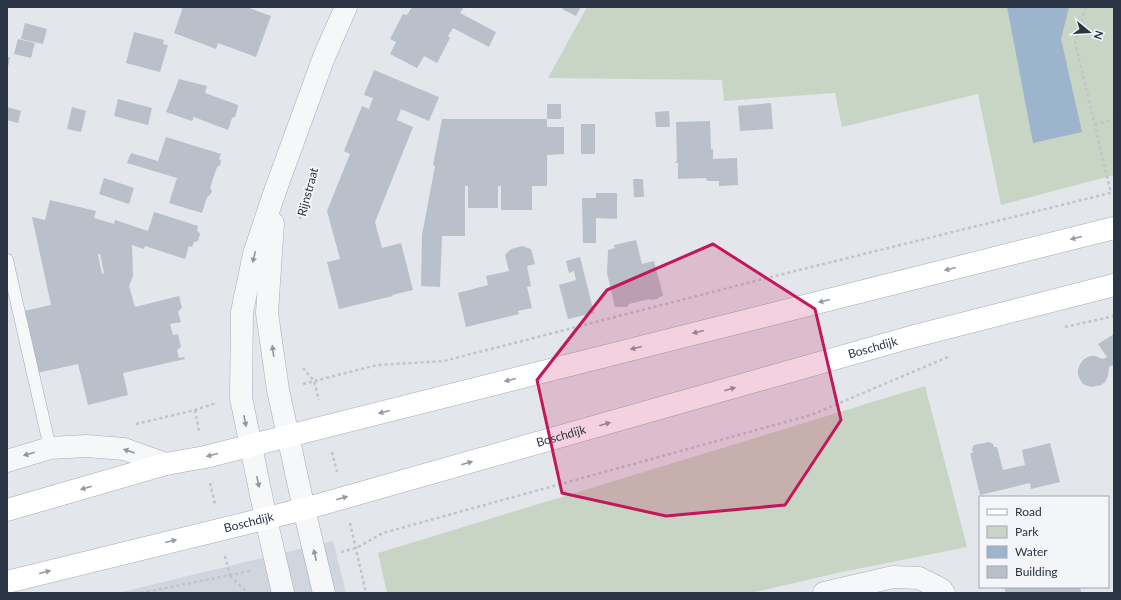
<svg xmlns="http://www.w3.org/2000/svg" width="1121" height="600" viewBox="0 0 1121 600" font-family="Lato,sans-serif">
<style>
.built{fill:#d1d5dd}
.green{fill:#c9d5c4}
.water{fill:#9db5cc}
.building{fill:#bac0c9;fill-rule:evenodd}
.lines{fill:none;stroke-linecap:round;stroke-linejoin:round}
.service-casing{stroke:#a8adb6;stroke-width:13}
.minor-casing{stroke:#a8adb6;stroke-width:23}
.tertiary-casing{stroke:#a8adb6;stroke-width:23}
.primary-casing{stroke:#a2abb7;stroke-width:23}
.path{stroke:#c1c4ca;stroke-width:2.5;stroke-dasharray:3 3;stroke-linecap:butt}
.service{stroke:#f6f7f9;stroke-width:12}
.minor{stroke:#f6f7f9;stroke-width:22}
.tertiary{stroke:#f6f7f9;stroke-width:22}
.primary{stroke:#fff;stroke-width:22}
.oneway{fill:#949aa2}
.oneway2{fill:#90969e}
.marked{fill:#c2185b;fill-opacity:0.2;stroke:#c2185b;stroke-width:3;stroke-linejoin:round}
.labels{text-anchor:middle;stroke-width:4;stroke-linejoin:round;paint-order:stroke}
.street-label{font-size:12px;fill:#2a3444;stroke:#f3f5f8}
</style>
<rect width="100%" height="100%" fill="#e3e6eb"/>
<polygon class="built" points="333,541 346,593 118,593"/>
<g class="green">
<polygon points="587,7 1114,7 1114,175 1001,205 978,94 842,127 835,93 724,101 722,80 548,78"/>
<polygon points="925,386 967,547 837,573 751,593 387,593 378,553"/>
</g>
<polygon class="water" points="1007,7 1069,7 1061,39 1082,132 1033,143"/>
<g class="building">
<polygon points="183,7 247,7 271,16 256,57 218,43 216,49 174,33"/>
<polygon points="412,7 464,7 460,13 496,32 489,47 453,28 448,36 450,38 437,63 424,56 417,68 390,54 396,42 390,39 403,14 407,15"/>
<polygon points="564,7 581,7 576,16 562,9"/>
<polygon points="25,23 47,29 43,44 21,39"/>
<polygon points="134,32 164,40 163,44 168,45 160,72 126,63"/>
<polygon points="18,39 35,43 31,58 14,54"/>
<polygon points="7,57 10,57 8,67 7,67"/>
<polygon points="374,70 439,97 429,121 401,109 397,120 413,127 375,222 382,248 401,243 413,290 392,295 393,296 339,309 327,262 340,259 327,211 350,154 344,151 362,106 369,109 373,98 364,95"/>
<polygon points="179,79 207,86 205,93 238,105 237,111 235,117 232,118 228,130 194,117 192,121 166,112"/>
<polygon points="118,99 152,108 148,125 114,116"/>
<polygon points="771,103 773,129 740,131 738,106"/>
<rect x="547" y="104" width="14" height="15"/>
<polygon points="7,107 21,111 18,123 7,120"/>
<polygon points="72,107 86,111 81,132 67,129"/>
<polygon points="669,111 670,127 656,127 655,112"/>
<polygon points="442,119 547,119 547,127 564,127 564,154 547,155 547,186 532,186 532,210 501,210 501,186 498,186 498,208 468,208 468,186 465,186 465,236 442,236 440,287 421,286 422,235 435,166 433,165"/>
<polygon points="710,121 711,149 713,149 713,159 737,158 738,185 719,186 719,181 707,181 706,178 678,179 678,163 676,163 676,161 677,161 676,122"/>
<rect x="581" y="124" width="14" height="30"/>
<polygon points="166,137 221,154 219,158 221,161 220,165 217,167 210,188 212,191 210,195 208,196 206,200 202,213 169,203 177,178 127,163 131,153 158,161"/>
<polygon points="104,178 134,188 129,204 99,194"/>
<polygon points="633,179 643,179 644,197 634,197"/>
<polygon points="596,193 617,193 617,219 596,218 596,243 583,243 582,198 596,198"/>
<path d="M50 200 96 211 94 218 114 224 115 220 148 231 154 212 198 226 197 230 200 234 198 241 194 242 192 247 189 246 185 259 145 246 144 249 132 245 133 276 129 286 135 307 179 296 182 308 178 312 181 322 170 324 173 335 178 334 181 347 177 350 179 358 184 357 185 359 123 373 128 395 88 405 78 364 37 373 24 311 51 305 32 217 45 220ZM98 254H100L104 273 102 274Z"/>
<polygon points="636,240 642,264 654,261 663,295 657,299 652,300 649,299 629,304 627,307 615,307 607,273 608,250 615,248 614,245"/>
<polygon points="522,246 531,249 535,264 527,266 531,286 527,287 532,308 518,311 519,314 466,327 458,293 488,285 486,276 509,271 505,255 511,249"/>
<polygon points="580,257 594,313 568,319 559,285 576,280 574,271 569,273 566,261"/>
<polygon points="1114,334 1114,369 1112,365 1109,367 1108,376 1105,382 1101,385 1092,387 1085,385 1082,383 1078,375 1078,370 1080,364 1084,359 1090,356 1095,356 1103,359 1107,357 1098,344"/>
<polygon points="989,442 993,444 994,447 997,447 1003,470 1025,465 1022,450 1050,443 1060,482 1031,489 1030,483 980,495 970,453 973,453 972,449 974,445"/>
<polygon points="1004,587 1080,587 1081,592 1006,593"/>
</g>
<g class="lines">
<g class="service-casing">
<polyline id="service" points="7,260 50,448"/>
</g>
<g class="minor-casing">
<g id="minor">
<polyline points="7,461 50,448 86,446 124,449 166,464"/>
<polyline points="304,509 324,593"/>
<polyline points="266,519 283,593"/>
<polyline points="824,593 893,577 919,578 941,589 944,593"/>
</g>
</g>
<g class="tertiary-casing">
<g id="tertiary">
<polyline points="273,223 267,313 278,390 304,509"/>
<polyline points="266,519 241,398 242,312 254,254 274,194 324,57 346,7"/>
</g>
</g>
<g class="primary-casing">
<g id="primary">
<polyline points="7,510 166,464 205,457 1114,228"/>
<path id="s1" d="M7 582 304 509 911 337 1114 285"/>
</g>
</g>
<g class="path">
<polyline points="1086,7 1075,42 1111,193"/>
<polyline points="1095,125 1114,119"/>
<polyline points="300,219 311,175"/>
<polyline points="1065,327 1114,316"/>
<polyline points="303,368 314,381 319,400"/>
<polyline points="303,384 377,365 444,361 755,281 1114,192"/>
<polyline points="195,410 199,431"/>
<polyline points="136,424 195,410 216,403"/>
<polyline points="332,452 337,472"/>
<polyline points="210,483 215,504"/>
<polyline points="350,523 366,593"/>
<polyline points="341,552 356,548 383,533 811,415 948,357"/>
<polyline points="225,556 230,576"/>
<polyline points="230,576 248,593"/>
<polyline points="141,593 250,571"/>
</g>
<use href="#service" class="service"/>
<use href="#minor" class="minor"/>
<use href="#tertiary" class="tertiary"/>
<use href="#primary" class="primary"/>
</g>
<defs><path id="oneway-solid" d="M-6-.8H1V-3.2L6.5 0L1 3.2V.8H-6Z"/></defs>
<g class="oneway">
<use href="#oneway-solid" transform="translate(1076 238) rotate(166)"/>
<use href="#oneway-solid" transform="translate(950 269) rotate(166)"/>
<use href="#oneway-solid" transform="translate(824 301) rotate(166)"/>
<use href="#oneway-solid" transform="translate(698 332) rotate(166)"/>
<use href="#oneway-solid" transform="translate(636 348) rotate(166)"/>
<use href="#oneway-solid" transform="translate(510 380) rotate(166)"/>
<use href="#oneway-solid" transform="translate(730 389) rotate(-16)"/>
<use href="#oneway-solid" transform="translate(384 412) rotate(166)"/>
<use href="#oneway-solid" transform="translate(605 424) rotate(-16)"/>
<use href="#oneway-solid" transform="translate(212 455) rotate(165)"/>
<use href="#oneway-solid" transform="translate(467 463) rotate(-16)"/>
<use href="#oneway-solid" transform="translate(86 488) rotate(164)"/>
<use href="#oneway-solid" transform="translate(342 498) rotate(-16)"/>
<use href="#oneway-solid" transform="translate(171 541) rotate(-14)"/>
<use href="#oneway-solid" transform="translate(45 572) rotate(-14)"/>
</g>
<g class="oneway2">
<use href="#oneway-solid" transform="translate(254 257) rotate(103)"/>
<use href="#oneway-solid" transform="translate(273 351) rotate(-98)"/>
<use href="#oneway-solid" transform="translate(245 421) rotate(79)"/>
<use href="#oneway-solid" transform="translate(129 451) rotate(-161)"/>
<use href="#oneway-solid" transform="translate(29 454) rotate(164)"/>
<use href="#oneway-solid" transform="translate(258 482) rotate(78)"/>
<use href="#oneway-solid" transform="translate(315 555) rotate(-103)"/>
</g>
<path class="marked" d="M713 244 815 309 841 420 785 505 666 516 562 493 537 380 607 290Z"/>
<g class="labels">
<g class="street-label">
<text transform="translate(308 192) rotate(-75)" y="4">Rijnstraat</text>
<text dy="4" stroke="none"><textPath href="#s1" startOffset="897">Boschdijk</textPath></text>
<text dy="4" stroke="none"><textPath href="#s1" startOffset="573">Boschdijk</textPath></text>
<text dy="4" stroke="none"><textPath href="#s1" startOffset="249">Boschdijk</textPath></text>
</g>
</g>
<rect width="1121" height="600" fill="none" stroke="#2a3444" stroke-width="16"/>
<rect x="979" y="496" width="130" height="92" fill="#f3f5f8" stroke="#a3a8b0"/>
<rect x="987" y="509" width="20" height="6" fill="#ffffff" stroke="#a3a8b0"/>
<text x="1015" y="516" font-size="12" fill="#2a3444">Road</text>
<rect x="987" y="526" width="20" height="12" fill="#c9d5c4" stroke="#a3a8b0"/>
<text x="1015" y="536" font-size="12" fill="#2a3444">Park</text>
<rect x="987" y="546" width="20" height="12" fill="#9db5cc" stroke="#a3a8b0"/>
<text x="1015" y="556" font-size="12" fill="#2a3444">Water</text>
<rect x="987" y="566" width="20" height="12" fill="#bac0c9" stroke="#a3a8b0"/>
<text x="1015" y="576" font-size="12" fill="#2a3444">Building</text>
<g transform="translate(1089 32) rotate(108)" stroke="#f3f5f8" stroke-width="3" paint-order="stroke">
<path d="M0-3L7 15L0 10L-7 15Z" fill="#2a3444"/>
<text y="-6" font-size="11" font-weight="bold" text-anchor="middle" fill="#2a3444">N</text>
</g>
</svg>
